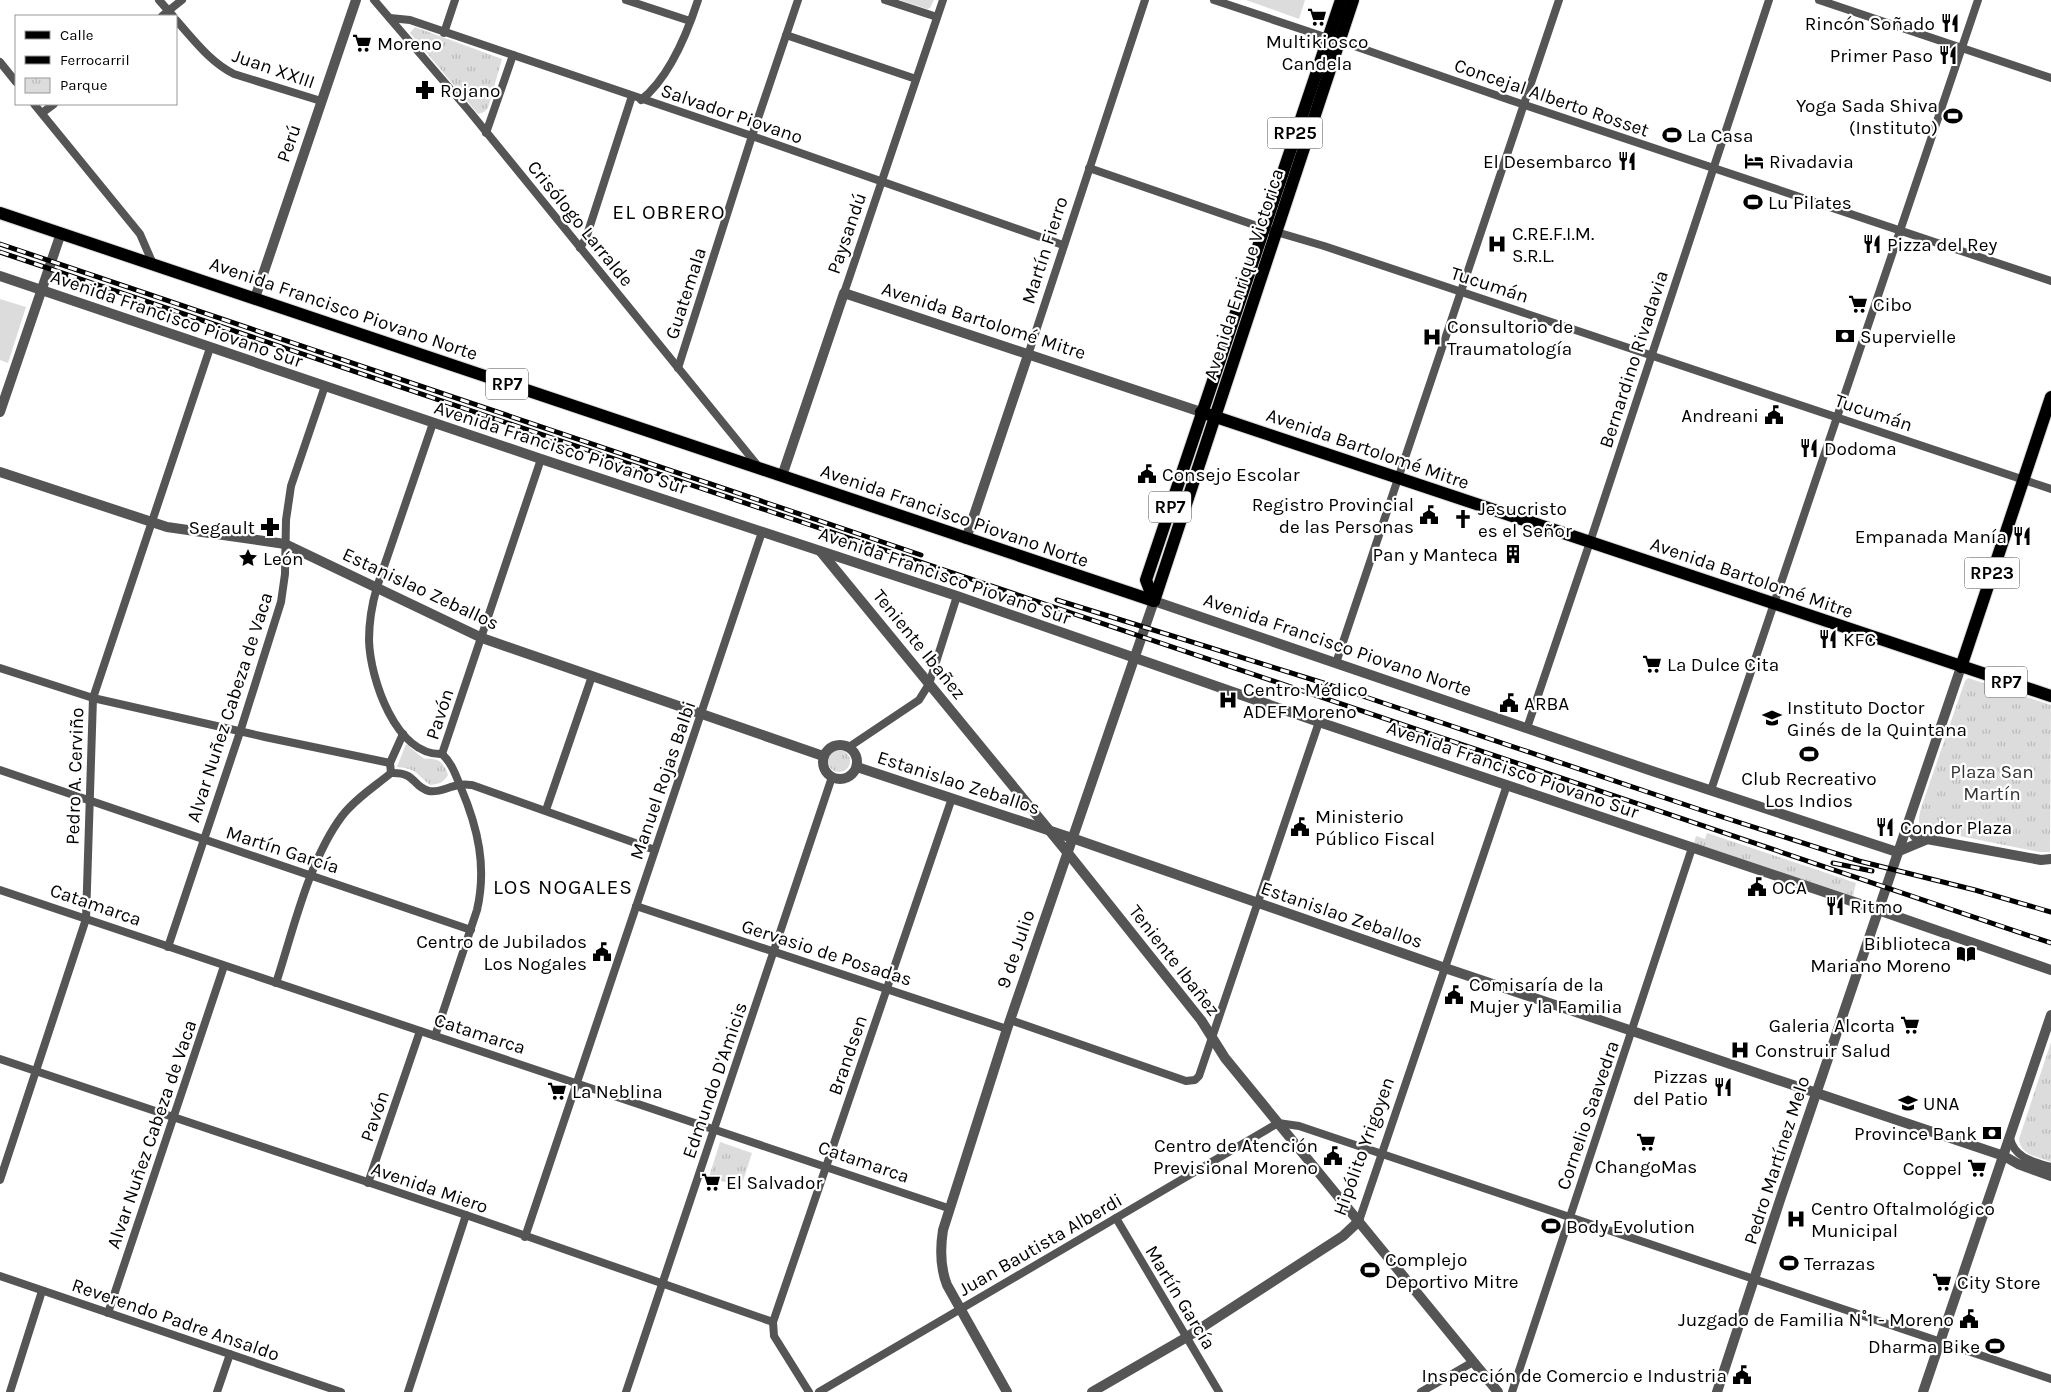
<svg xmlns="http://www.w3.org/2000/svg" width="2051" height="1392" viewBox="0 0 2051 1392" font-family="Karla,sans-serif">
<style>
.park{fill:url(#park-tufts)}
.garden{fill:#dcdcdc}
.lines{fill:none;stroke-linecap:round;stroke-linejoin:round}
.primary-casing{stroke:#dbdbdb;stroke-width:14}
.minor{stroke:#555;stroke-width:8}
.tertiary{stroke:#555;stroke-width:10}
.primary{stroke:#000;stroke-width:12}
.rail-casing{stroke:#000;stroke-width:5}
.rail{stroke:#fff;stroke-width:3;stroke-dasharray:9;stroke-linecap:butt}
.labels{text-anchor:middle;stroke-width:4.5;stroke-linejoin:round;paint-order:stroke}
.shield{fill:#fff;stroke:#4c4c4c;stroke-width:1}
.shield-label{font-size:18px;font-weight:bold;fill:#000}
.poi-label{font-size:19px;fill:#000;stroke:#fff;text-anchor:start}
.street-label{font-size:19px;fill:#000;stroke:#fff}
.park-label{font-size:19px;fill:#333;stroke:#fff}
.quarter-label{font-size:21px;letter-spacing:1px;fill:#000;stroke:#fff}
</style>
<defs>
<pattern id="park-tufts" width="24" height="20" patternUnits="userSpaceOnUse" patternTransform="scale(1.25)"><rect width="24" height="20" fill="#dcdcdc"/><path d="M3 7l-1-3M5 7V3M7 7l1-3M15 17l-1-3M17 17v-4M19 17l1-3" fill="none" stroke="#bbb"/></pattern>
</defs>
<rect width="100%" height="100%" fill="#fff"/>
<g class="park">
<polygon points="900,0 934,0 930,8 927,9"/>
<polygon points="415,27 502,59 488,108 484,112 478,114 410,33"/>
<polygon points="1968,678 2051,705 2050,852 2039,852 1945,833 1923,828 1919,825 1919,817 1921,808 1965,681"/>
<path d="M406 744 424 759C437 758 444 761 448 775 443 783 439 784 430 785 415 773 418 769 397 767Z"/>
<circle cx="839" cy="761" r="11"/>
<polygon points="1707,833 1856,883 1853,896 1694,843 1696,836 1705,839"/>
<path d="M2051 1042V1162C2038 1157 2020 1155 2019 1139Z"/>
<polygon points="720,1142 752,1153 741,1187 709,1177"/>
</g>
<g class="garden">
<polygon points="1246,0 1305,0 1299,19"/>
<polygon points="0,299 26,307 8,363 0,360"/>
</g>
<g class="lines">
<g class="primary-casing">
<g id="primary">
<polyline points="0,213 1154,601"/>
<polyline points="1201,412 2051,696"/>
<polyline points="1154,601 1146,580 1341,0"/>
<polyline points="1154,601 1353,0"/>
<polyline points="1961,667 2051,397"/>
</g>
</g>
<g class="minor">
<polyline points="159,0 173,16"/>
<polyline points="374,0 470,112 758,466"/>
<polyline points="626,0 690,21"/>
<polyline points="885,0 937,17"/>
<polyline points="1214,0 1328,38 1340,41 1510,100 2051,281"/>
<polyline points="1819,0 2051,78"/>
<polyline points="162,16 182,0"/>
<polyline points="390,18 410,20 752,136 1063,245"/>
<path d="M176 20C194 40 210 62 234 74L321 101"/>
<polyline points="444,33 455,0"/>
<polyline points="786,35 916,79"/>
<polyline points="0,62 16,82"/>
<path d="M641 100C670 77 687 34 698 0"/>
<polyline points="34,104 140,234 153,264"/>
<polyline points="42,113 54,104"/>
<polyline points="486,133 513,55"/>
<polyline points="1089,168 1263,228 1324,246 2051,489"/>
<polyline points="580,248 586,238 632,96"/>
<polyline points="844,293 943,0"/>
<polyline points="1028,355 1145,0"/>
<polyline points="678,368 752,136 798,0"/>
<path d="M433 423 377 587C372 604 369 622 369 640 370 679 396 756 442 754"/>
<polyline points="1336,663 1559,0"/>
<polyline points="0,668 93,698 265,737 390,763"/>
<polyline points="1527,728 1590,542 1769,0"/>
<polyline points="849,747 919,700 929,684 957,596"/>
<polyline points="442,754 541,459"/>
<polyline points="0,770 471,930"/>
<path d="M391 773C417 772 412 787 429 791 440 793 449 786 460 785 464 784 468 785 472 785L655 850"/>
<polyline points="1711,790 1978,0"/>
<polyline points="546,810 592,676"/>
<polyline points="0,890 948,1208"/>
<polyline points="636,906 1007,1029"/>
<polyline points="168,947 240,732 281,602 285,574 286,520 291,486 325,386"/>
<path d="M276 983C293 931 309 860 342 816 355 799 374 787 391 773L390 763 403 734"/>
<polyline points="1010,1020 1186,1081 1195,1080 1199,1076 1319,722"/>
<path d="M435 1036 477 910C487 867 478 828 461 788 456 776 452 763 442 754"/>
<polyline points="0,1059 466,1215 773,1322"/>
<path d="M2010 1138C2014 1158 2034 1162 2051 1167"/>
<polyline points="0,1180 86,919 93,698 210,348"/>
<polyline points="368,1183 420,1031"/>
<polyline points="1116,1218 1219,1392"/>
<polyline points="1359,1221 1507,785"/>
<polyline points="525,1237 762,532"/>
<polyline points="0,1276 341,1392"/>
<polyline points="108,1313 224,966"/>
<polyline points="10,1392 42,1291"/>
<polyline points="217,1392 230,1354"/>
<polyline points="408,1392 466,1215"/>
<polyline points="626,1392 832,777"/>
<polyline points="809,1392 774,1336 773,1322 952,798"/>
<polyline points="819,1392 1278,1123 1299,1126 2051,1379"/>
<polyline points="1421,1392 1473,1362"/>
<polyline points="1512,1392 1692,848"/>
</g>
<g class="tertiary">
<polyline points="0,276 541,459 957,596 1319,722 1878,910 2051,970"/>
<polyline points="255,298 356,0"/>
<polyline points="0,412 61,233"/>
<polyline points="0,472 167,527 285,544 482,638 823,756"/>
<polyline points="782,476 844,293 1201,412"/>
<polyline points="966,539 1028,355"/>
<polyline points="821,552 1067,852 1201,1020 1225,1058 1498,1392"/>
<circle cx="840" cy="762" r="17"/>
<polyline points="857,767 1072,838 1445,968 2004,1156 2018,1164 2051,1176"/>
<polyline points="1909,824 1911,831 1916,837 2041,860 2051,859"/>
<polyline points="1897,852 1928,839"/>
<path d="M1007 1392 947 1285C940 1267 940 1249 943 1230L1007 1029 1154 601 1655 772 1897 852"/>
<polyline points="1092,1392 1187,1337 1343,1236 1359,1221"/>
<polyline points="1717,1392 1780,1200 1961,667"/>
<polyline points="1923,1392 2051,1015"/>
</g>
<use href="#primary" class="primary"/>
<g class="rail-casing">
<g id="rail">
<polyline points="0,244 921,555"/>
<polyline points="0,252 2051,943"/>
<polyline points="1057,600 1330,685 1704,811 1859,861 1975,890 2051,912"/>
<polyline points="1833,863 1872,871"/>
</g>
</g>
<use href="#rail" class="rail"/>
</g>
<defs>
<g id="supermarket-bare" transform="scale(1.5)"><path d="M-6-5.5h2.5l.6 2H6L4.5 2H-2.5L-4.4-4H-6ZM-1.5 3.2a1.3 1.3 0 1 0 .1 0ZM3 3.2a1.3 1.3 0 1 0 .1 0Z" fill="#000" stroke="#fff" stroke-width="2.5" paint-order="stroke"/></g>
<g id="restaurant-bare" transform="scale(1.5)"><path d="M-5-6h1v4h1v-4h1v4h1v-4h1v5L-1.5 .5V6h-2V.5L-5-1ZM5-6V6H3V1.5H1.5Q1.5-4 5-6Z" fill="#000" stroke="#fff" stroke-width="2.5" paint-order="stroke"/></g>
<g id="pharmacy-bare" transform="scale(1.5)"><path d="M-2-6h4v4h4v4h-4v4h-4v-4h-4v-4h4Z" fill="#000" stroke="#fff" stroke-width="2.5" paint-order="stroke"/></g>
<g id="stadium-bare" transform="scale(1.5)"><path d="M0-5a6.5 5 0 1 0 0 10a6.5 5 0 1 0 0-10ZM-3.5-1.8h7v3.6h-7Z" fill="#000" stroke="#fff" stroke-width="2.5" paint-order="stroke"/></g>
<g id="hotel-bare" transform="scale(1.5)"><path d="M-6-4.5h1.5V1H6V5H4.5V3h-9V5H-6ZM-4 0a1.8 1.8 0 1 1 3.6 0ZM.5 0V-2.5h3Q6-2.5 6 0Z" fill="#000" stroke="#fff" stroke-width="2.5" paint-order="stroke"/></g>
<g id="hospital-bare" transform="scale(1.5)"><path d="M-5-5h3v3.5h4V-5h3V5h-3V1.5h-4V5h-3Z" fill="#000" stroke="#fff" stroke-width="2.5" paint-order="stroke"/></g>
<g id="bank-bare" transform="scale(1.5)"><path d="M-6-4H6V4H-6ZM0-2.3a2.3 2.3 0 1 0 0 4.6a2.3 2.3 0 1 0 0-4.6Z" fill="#000" stroke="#fff" stroke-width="2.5" paint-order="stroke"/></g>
<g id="civic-bare" transform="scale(1.5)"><path d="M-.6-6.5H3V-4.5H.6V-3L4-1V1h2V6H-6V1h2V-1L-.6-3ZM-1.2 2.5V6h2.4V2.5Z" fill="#000" stroke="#fff" stroke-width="2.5" paint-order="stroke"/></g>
<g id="church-bare" transform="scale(1.5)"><path d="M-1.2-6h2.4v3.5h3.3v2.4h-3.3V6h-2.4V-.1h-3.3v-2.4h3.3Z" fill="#000" stroke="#fff" stroke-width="2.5" paint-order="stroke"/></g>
<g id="building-bare" transform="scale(1.5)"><path d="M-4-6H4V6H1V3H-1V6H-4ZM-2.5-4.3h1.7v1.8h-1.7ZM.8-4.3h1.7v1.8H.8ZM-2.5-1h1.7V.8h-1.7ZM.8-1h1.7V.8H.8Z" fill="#000" stroke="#fff" stroke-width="2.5" paint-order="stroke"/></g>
<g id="sight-bare" transform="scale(1.5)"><path d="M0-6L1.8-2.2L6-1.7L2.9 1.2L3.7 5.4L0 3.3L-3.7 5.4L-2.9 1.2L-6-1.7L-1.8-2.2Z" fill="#000" stroke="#fff" stroke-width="2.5" paint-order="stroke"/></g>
<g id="university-bare" transform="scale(1.5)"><path d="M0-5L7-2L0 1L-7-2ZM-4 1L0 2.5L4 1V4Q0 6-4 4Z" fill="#000" stroke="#fff" stroke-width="2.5" paint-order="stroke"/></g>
<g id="library-bare" transform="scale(1.5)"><path d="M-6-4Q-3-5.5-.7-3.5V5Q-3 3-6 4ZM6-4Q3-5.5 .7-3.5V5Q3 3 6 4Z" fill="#000" stroke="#fff" stroke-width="2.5" paint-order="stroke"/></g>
</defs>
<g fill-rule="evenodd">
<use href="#supermarket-bare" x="1317" y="17"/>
<use href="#restaurant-bare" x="1950" y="23"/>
<use href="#supermarket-bare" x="362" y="43"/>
<use href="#restaurant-bare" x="1948" y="55"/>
<use href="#pharmacy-bare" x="425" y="90"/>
<use href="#stadium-bare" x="1953" y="116"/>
<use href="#stadium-bare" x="1672" y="135"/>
<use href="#restaurant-bare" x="1627" y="161"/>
<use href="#hotel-bare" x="1754" y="161"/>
<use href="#stadium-bare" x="1753" y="202"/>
<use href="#hospital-bare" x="1497" y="244"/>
<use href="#restaurant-bare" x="1872" y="244"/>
<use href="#supermarket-bare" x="1858" y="304"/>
<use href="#bank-bare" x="1845" y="336"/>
<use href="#hospital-bare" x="1432" y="337"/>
<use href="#civic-bare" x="1774" y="415"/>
<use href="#restaurant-bare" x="1809" y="448"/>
<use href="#civic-bare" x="1147" y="474"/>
<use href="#civic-bare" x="1429" y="515"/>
<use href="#church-bare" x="1463" y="519"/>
<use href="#pharmacy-bare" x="270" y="527"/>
<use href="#restaurant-bare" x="2022" y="536"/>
<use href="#building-bare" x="1513" y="554"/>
<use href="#sight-bare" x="248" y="558"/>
<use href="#restaurant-bare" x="1828" y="639"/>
<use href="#supermarket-bare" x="1652" y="664"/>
<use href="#hospital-bare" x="1228" y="700"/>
<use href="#civic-bare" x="1509" y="703"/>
<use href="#university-bare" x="1772" y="718"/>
<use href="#stadium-bare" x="1809" y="754"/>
<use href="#civic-bare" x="1300" y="827"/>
<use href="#restaurant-bare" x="1885" y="827"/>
<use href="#civic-bare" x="1757" y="887"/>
<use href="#restaurant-bare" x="1835" y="906"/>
<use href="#civic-bare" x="602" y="952"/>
<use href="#library-bare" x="1966" y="954"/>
<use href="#civic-bare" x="1454" y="995"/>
<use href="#supermarket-bare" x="1910" y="1025"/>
<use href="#hospital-bare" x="1740" y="1050"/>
<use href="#restaurant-bare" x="1723" y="1087"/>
<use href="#supermarket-bare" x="557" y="1091"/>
<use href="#university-bare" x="1908" y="1103"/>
<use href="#bank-bare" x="1992" y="1133"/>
<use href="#supermarket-bare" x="1646" y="1142"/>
<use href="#civic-bare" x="1333" y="1156"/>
<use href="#supermarket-bare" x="1977" y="1168"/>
<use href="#supermarket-bare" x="711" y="1182"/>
<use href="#hospital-bare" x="1796" y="1219"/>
<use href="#stadium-bare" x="1551" y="1226"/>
<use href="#stadium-bare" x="1789" y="1263"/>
<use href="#stadium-bare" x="1370" y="1270"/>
<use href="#supermarket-bare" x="1942" y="1282"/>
<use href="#civic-bare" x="1969" y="1319"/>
<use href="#stadium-bare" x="1995" y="1346"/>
<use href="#civic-bare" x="1742" y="1375"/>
</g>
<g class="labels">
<g class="shield">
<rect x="1267.5" y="117.5" width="55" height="31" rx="4"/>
<rect x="486" y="368.5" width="42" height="31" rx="4"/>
<rect x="1149" y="491.5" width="42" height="31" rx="4"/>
<rect x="1964.5" y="557.5" width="55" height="31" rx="4"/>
<rect x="1985" y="666.5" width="42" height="31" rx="4"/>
</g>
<g class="shield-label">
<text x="1295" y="139">RP25</text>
<text x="507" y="390">RP7</text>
<text x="1170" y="513">RP7</text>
<text x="1992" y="579">RP23</text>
<text x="2006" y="688">RP7</text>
</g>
<g class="poi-label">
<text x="1935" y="30" text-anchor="end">Rincón Soñado</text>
<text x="1317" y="48" text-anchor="middle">Multikiosco<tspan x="1317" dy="22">Candela</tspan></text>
<text x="377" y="50">Moreno</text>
<text x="1933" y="62" text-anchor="end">Primer Paso</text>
<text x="440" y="97">Rojano</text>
<text x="1938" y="112" text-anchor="end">Yoga Sada Shiva<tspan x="1938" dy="22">(Instituto)</tspan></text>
<text x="1687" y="142">La Casa</text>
<text x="1612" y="168" text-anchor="end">El Desembarco</text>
<text x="1769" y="168">Rivadavia</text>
<text x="1768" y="209">Lu Pilates</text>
<text x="1512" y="240">C.RE.F.I.M.<tspan x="1512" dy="22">S.R.L.</tspan></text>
<text x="1887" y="251">Pizza del Rey</text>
<text x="1873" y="311">Cibo</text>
<text x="1447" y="333">Consultorio de<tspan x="1447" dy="22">Traumatología</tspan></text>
<text x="1860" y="343">Supervielle</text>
<text x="1759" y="422" text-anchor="end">Andreani</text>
<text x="1824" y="455">Dodoma</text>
<text x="1162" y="481">Consejo Escolar</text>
<text x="1414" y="511" text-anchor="end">Registro Provincial<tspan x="1414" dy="22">de las Personas</tspan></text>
<text x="1478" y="515">Jesucristo<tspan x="1478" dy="22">es el Señor</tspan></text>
<text x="255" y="534" text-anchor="end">Segault</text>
<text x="2007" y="543" text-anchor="end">Empanada Manía</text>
<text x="1498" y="561" text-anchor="end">Pan y Manteca</text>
<text x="263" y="565">León</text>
<text x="1843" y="646">KFC</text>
<text x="1667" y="671">La Dulce Cita</text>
<text x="1243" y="696">Centro Médico<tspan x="1243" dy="22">ADEF Moreno</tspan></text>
<text x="1524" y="710">ARBA</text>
<text x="1787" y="714">Instituto Doctor<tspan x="1787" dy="22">Ginés de la Quintana</tspan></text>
<text x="1809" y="785" text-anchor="middle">Club Recreativo<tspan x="1809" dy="22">Los Indios</tspan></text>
<text x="1315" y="823">Ministerio<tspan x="1315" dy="22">Público Fiscal</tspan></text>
<text x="1900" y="834">Condor Plaza</text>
<text x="1772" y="894">OCA</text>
<text x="1850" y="913">Ritmo</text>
<text x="587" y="948" text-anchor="end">Centro de Jubilados<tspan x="587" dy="22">Los Nogales</tspan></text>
<text x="1951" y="950" text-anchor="end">Biblioteca<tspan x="1951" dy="22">Mariano Moreno</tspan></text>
<text x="1469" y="991">Comisaría de la<tspan x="1469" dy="22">Mujer y la Familia</tspan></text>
<text x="1895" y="1032" text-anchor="end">Galeria Alcorta</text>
<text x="1755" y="1057">Construir Salud</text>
<text x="1708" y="1083" text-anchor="end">Pizzas<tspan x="1708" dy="22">del Patio</tspan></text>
<text x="572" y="1098">La Neblina</text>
<text x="1923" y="1110">UNA</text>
<text x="1977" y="1140" text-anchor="end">Province Bank</text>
<text x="1318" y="1152" text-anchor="end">Centro de Atención<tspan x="1318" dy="22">Previsional Moreno</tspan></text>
<text x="1646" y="1173" text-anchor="middle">ChangoMas</text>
<text x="1962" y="1175" text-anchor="end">Coppel</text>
<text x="726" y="1189">El Salvador</text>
<text x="1811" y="1215">Centro Oftalmológico<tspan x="1811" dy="22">Municipal</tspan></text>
<text x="1566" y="1233">Body Evolution</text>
<text x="1385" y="1266">Complejo<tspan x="1385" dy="22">Deportivo Mitre</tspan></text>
<text x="1804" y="1270">Terrazas</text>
<text x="1957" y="1289">City Store</text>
<text x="1954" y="1326" text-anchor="end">Juzgado de Familia N˚1 - Moreno</text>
<text x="1980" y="1353" text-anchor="end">Dharma Bike</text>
<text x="1727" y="1382" text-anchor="end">Inspección de Comercio e Industria</text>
</g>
<g class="street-label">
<text transform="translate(274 68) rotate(19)" y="7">Juan XXIII</text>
<text transform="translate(1552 97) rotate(19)" y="7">Concejal Alberto Rosset</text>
<text transform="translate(732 113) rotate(19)" y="7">Salvador Piovano</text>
<text transform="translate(288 143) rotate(-71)" y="7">Perú</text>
<text transform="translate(581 223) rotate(51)" y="7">Crisólogo Larralde</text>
<text transform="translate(846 233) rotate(-71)" y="7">Paysandú</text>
<text transform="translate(1044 250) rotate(-72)" y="7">Martín Fierro</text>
<text transform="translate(1243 274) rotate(-72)" y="7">Avenida Enrique Victorica</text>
<text transform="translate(1490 284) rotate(18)" y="7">Tucumán</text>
<text transform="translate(685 293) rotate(-72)" y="7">Guatemala</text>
<text transform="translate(344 308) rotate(19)" y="7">Avenida Francisco Piovano Norte</text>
<text transform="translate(177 318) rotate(19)" y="7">Avenida Francisco Piovano Sur</text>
<text transform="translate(984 320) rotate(18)" y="7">Avenida Bartolomé Mitre</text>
<text transform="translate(1633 359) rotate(-72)" y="7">Bernardino Rivadavia</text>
<text transform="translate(1874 412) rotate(19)" y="7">Tucumán</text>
<text transform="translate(561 447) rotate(18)" y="7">Avenida Francisco Piovano Sur</text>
<text transform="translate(1368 448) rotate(19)" y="7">Avenida Bartolomé Mitre</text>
<text transform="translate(955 515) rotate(19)" y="7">Avenida Francisco Piovano Norte</text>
<text transform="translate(945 575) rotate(19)" y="7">Avenida Francisco Piovano Sur</text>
<text transform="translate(1752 577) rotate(19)" y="7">Avenida Bartolomé Mitre</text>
<text transform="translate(421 588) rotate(25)" y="7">Estanislao Zeballos</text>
<text transform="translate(920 644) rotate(51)" y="7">Teniente Ibañez</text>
<text transform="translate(1338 644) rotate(19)" y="7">Avenida Francisco Piovano Norte</text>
<text transform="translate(229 707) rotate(-72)" y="7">Alvar Nuñez Cabeza de Vaca</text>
<text transform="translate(439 714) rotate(-72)" y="7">Pavón</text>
<text transform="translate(1513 769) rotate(19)" y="7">Avenida Francisco Piovano Sur</text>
<text transform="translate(74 776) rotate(-88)" y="7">Pedro A. Cerviño</text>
<text transform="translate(662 780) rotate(-71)" y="7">Manuel Rojas Balbi</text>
<text transform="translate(959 782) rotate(18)" y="7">Estanislao Zeballos</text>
<text transform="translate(283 849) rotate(18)" y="7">Martín García</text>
<text transform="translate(96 904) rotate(19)" y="7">Catamarca</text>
<text transform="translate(1342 914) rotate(19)" y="7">Estanislao Zeballos</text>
<text transform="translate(1015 949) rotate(-71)" y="7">9 de Julio</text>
<text transform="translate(827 952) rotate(18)" y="7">Gervasio de Posadas</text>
<text transform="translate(1175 960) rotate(52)" y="7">Teniente Ibañez</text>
<text transform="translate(480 1033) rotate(18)" y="7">Catamarca</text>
<text transform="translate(847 1055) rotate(-71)" y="7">Brandsen</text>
<text transform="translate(714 1080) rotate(-71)" y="7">Edmundo D'Amicis</text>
<text transform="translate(1587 1115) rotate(-71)" y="7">Cornelio Saavedra</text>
<text transform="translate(374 1116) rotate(-71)" y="7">Pavón</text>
<text transform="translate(151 1134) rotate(-71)" y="7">Alvar Nuñez Cabeza de Vaca</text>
<text transform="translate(1363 1146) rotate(-70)" y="7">Hipólito Yrigoyen</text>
<text transform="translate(1776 1160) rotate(-72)" y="7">Pedro Martínez Melo</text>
<text transform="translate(864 1161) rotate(19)" y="7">Catamarca</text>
<text transform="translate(430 1187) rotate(19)" y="7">Avenida Miero</text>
<text transform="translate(1040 1244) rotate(-30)" y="7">Juan Bautista Alberdi</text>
<text transform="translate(1181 1297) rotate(59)" y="7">Martín García</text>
<text transform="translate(176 1319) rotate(19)" y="7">Reverendo Padre Ansaldo</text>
</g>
<g class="park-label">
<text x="1992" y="778">Plaza San<tspan x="1992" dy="22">Martín</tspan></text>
</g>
<g class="quarter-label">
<text x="669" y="219">EL OBRERO</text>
<text x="563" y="894">LOS NOGALES</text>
</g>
</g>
<rect x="15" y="15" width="162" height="90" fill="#ffffff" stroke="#999999"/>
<rect x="25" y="31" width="25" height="8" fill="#000000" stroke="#999999"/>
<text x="60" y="40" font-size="15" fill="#000000">Calle</text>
<rect x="25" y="56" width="25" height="8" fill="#000000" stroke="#999999"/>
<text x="60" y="65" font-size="15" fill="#000000">Ferrocarril</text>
<rect x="25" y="78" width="25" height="15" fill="url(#park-tufts)" stroke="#999999"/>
<text x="60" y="90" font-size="15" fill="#000000">Parque</text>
</svg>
